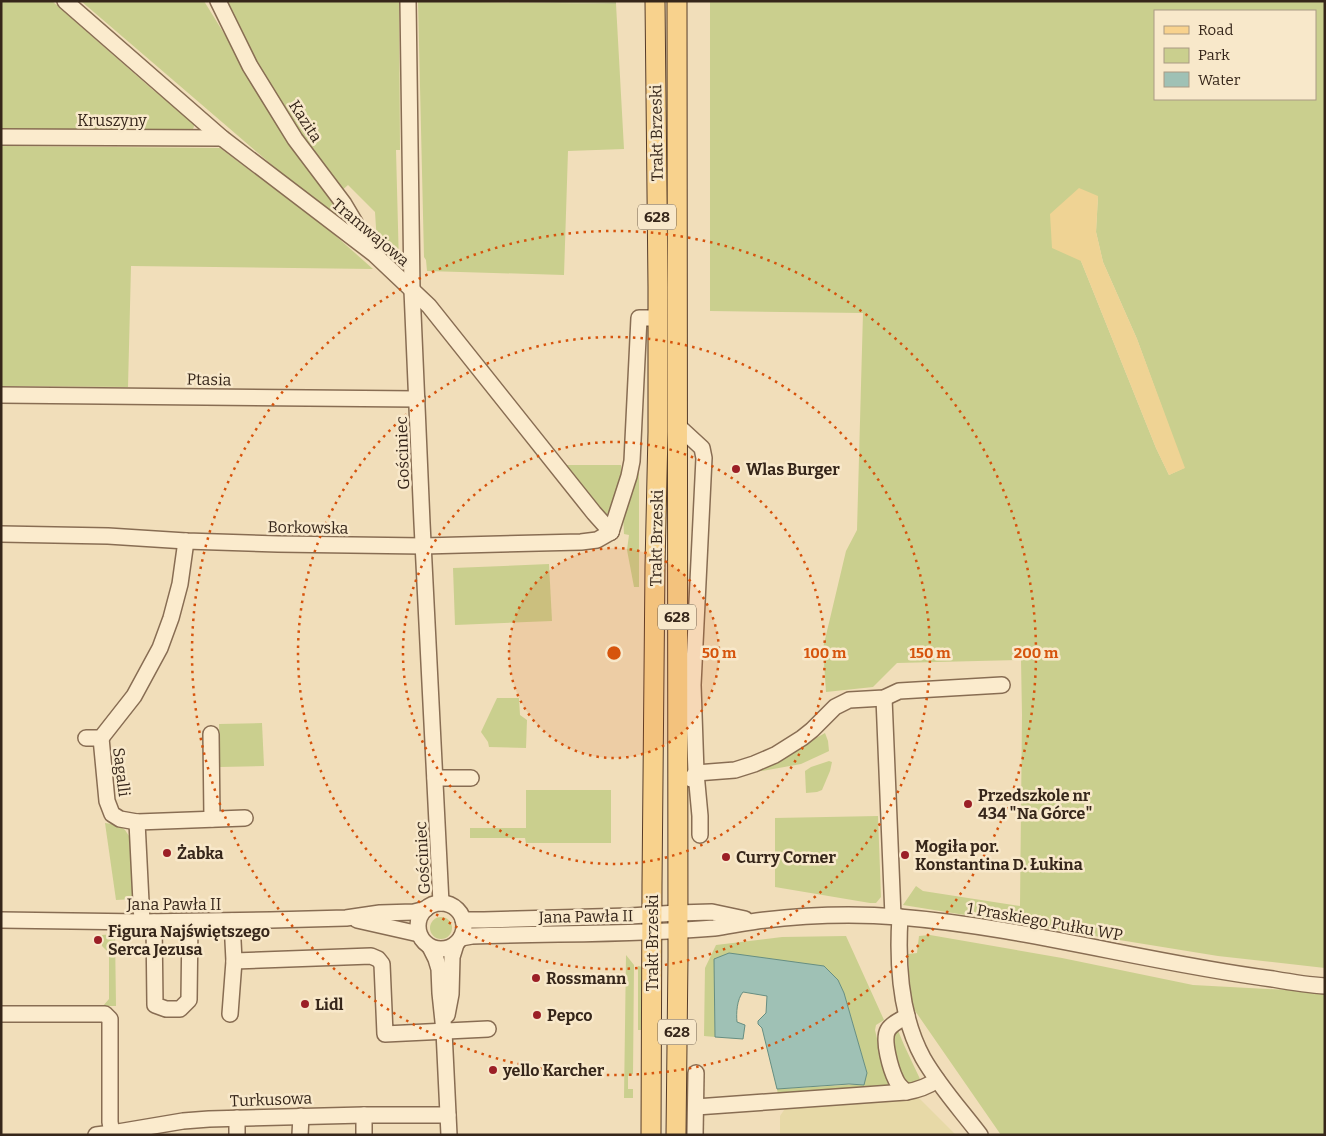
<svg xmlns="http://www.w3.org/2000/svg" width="1326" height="1136" viewBox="0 0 1326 1136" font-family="Bitter,serif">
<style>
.farmland{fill:#e7d9a7}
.green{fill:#cacf8e;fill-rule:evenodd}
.sand{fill:#efd394}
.cemetery{fill:#bec28e}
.water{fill:#9fc1b5;stroke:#668e82}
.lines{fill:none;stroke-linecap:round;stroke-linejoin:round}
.minor-casing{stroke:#886d53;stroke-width:18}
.major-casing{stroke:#553b29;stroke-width:21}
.minor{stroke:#fbebcd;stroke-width:15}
.major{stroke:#f8d28d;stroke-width:19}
.ring{fill:none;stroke:#d6540d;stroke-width:2.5;stroke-dasharray:2.5 5}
.poi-dot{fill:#9b1f26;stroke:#f8e8ca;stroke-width:2}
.labels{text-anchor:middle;stroke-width:5;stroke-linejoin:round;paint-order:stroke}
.shield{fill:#f8e8ca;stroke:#70604f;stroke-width:1}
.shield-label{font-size:15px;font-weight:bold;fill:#36261a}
.street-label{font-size:16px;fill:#36261a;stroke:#f8e8ca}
.poi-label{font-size:16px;font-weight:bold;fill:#36261a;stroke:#f8e8ca;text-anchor:start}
.centre{fill:#d6540d;stroke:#f8e8ca;stroke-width:2.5}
.ring-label{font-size:15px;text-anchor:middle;font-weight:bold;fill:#d6540d;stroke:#f8e8ca;stroke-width:5;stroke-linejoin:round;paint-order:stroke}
</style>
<rect width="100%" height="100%" fill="#f1deba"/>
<polygon class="farmland" points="916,1095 956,1135 780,1135 780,1116 789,1103"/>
<g class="green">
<path d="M1 1H52L153 90 193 121C195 126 194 129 190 132L1 131Z"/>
<polygon points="81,1 204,1 297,152 340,213 336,220"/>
<polygon points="222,1 399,1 400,150 396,150 399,265 391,262 377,243 375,212 348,185 339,193 310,150 230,20"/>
<polygon points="418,1 616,4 624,149 568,151 564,275 427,271 426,260 424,257"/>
<path d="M710 1H1325V968L1218 956 903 905 916 886 923 891 1020 906 1022 715 1021 660 897 663 873 687 826 692 823 648 846 551 857 530 863 313 710 311ZM1155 11H1315V99H1155ZM1098 196 1096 232 1103 262 1137 339 1184 468 1169 475 1156 448 1081 261Z"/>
<polygon points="1,146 220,148 328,229 373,269 131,266 128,387 1,386"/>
<polygon points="565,465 621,465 621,491 612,507 605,517"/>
<polygon points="635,466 639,466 639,587 634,587 627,550 629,535 624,534 623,513"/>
<polygon points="549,564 552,621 455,625 453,568"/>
<polygon points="497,698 519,698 520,715 527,720 526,748 489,747 488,742 481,732"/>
<polygon points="262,723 264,766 220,767 219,724"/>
<polygon points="825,733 828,741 829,751 827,752 801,764 756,772"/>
<polygon points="829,761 832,762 830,771 822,790 817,792 806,793 805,771 811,767"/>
<polygon points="526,790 611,790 611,843 526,843 525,838 470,838 470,828 526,828"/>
<polygon points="878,816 881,897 876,903 870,903 775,887 775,818"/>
<polygon points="105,823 118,825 125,830 131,839 134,899 116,900"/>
<circle cx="441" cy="928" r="11"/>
<polygon points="115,934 116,1006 103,1006 109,999 109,953 102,946 102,935"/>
<polygon points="930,935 1062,958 1193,985 1325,992 1325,1135 1001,1135 911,1005 908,954 917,953 919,936"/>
<polygon points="846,936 884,1020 876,1025 875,1030 889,1088 778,1095 777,1089 864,1084 867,1073 844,993 838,980 714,959 715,1037 704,1036 705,968 716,945 782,937"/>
<polygon points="626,955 634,965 633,1074 628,1076 628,1089 633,1089 633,1098 624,1098"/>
<polygon points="638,966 643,967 643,1019 642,1030 638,1030"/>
<polygon points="897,1028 904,1045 920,1079 915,1084 909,1084 904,1082 893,1053 891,1034"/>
</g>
<polygon class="sand" points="1079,188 1098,196 1096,232 1103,262 1137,339 1185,468 1169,475 1156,448 1081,261 1052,248 1050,214"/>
<polygon class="cemetery" points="453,1 616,1 616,4 452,1"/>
<path class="water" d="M729 953 824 966 838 980 844 993 867 1073 864 1085 849 1084 777 1089 762 1028 758 1024V1021L766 1013 767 996 743 992C737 999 736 1013 737 1022L745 1025 743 1039 715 1037 714 959Z"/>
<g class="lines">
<g class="minor-casing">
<g id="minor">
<polyline points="65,1 222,138 374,254 429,306 594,513 611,532"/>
<polyline points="218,1 250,66 295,139 344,204 369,246"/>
<polyline points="408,1 412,290 422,523 441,903"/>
<polyline points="1,137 222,138"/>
<polyline points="1,395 417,399"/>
<polyline points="677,425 702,448 704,458 693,685 696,773 700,816 700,835"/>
<polyline points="611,532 629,476 632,461 639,318 658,318"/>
<polyline points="1,534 108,536 186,541 278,544 423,546 581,542 597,540 611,532"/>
<polyline points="884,698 893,916"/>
<polyline points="211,734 212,819"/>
<polyline points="86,738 101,738 134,696 160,648 171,618 180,584 186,541"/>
<polyline points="101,738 107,801 112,814 120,819 137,822"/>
<polyline points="435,778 471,778"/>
<polyline points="691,779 696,773 735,770 754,764 775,755 802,738 812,730 835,707 849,700 884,698 899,691 1002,685"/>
<circle cx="441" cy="926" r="23"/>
<path d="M900 917C897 964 900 1016 923 1058 939 1086 961 1110 980 1135"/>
<polyline points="1,920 142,922 271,920 346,918 380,913 414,912 426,909"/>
<polyline points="357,920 419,934"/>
<polyline points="463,920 484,920 630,916 677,913 712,912 745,919"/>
<polyline points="142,922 137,822 245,818"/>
<polyline points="154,922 155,1005 166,1009 180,1009 189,1000 190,922"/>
<path d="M461 938 472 936C553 933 634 935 714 928 728 926 742 923 757 921 804 915 851 913 899 917 1024 927 1148 963 1273 979 1290 982 1308 985 1325 986"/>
<polyline points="430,947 436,959 439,969 440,993 444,1031 449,1135"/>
<polyline points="234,961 371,956 378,959 382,964 385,1034 488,1029"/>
<polyline points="1,1014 105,1014 110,1019 110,1122 112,1133"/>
<polyline points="230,1014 234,961 232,921"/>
<polyline points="447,1015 451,994 452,957 456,944"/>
<path d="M906 1092C902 1088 898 1085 896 1080 891 1070 882 1040 888 1030 892 1023 901 1020 907 1016"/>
<path d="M696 1107 906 1092C918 1090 927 1087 937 1080"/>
<polyline points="96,1135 112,1133 183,1121 209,1119 364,1115 448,1115"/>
<polyline points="237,1135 237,1118"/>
<polyline points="300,1135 301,1116"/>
<polyline points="364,1135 364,1115"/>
<polyline points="695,1135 696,1073"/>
</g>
</g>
<g class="major-casing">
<g id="major">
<polyline points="651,1135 652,886 655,566 658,432 658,287 655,1"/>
<polyline points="676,1135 678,957 677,1"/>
</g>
</g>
<use href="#minor" class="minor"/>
<use href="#major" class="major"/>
</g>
<circle cx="614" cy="653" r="105" fill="#d6540d" fill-opacity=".12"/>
<g class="ring">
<circle cx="614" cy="653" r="105"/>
<circle cx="614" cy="653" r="211"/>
<circle cx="614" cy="653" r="316"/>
<circle cx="614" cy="653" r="422"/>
</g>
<g class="poi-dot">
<circle cx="736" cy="469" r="5"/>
<circle cx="968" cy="804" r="5"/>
<circle cx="167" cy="853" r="5"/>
<circle cx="905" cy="855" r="5"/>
<circle cx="726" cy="857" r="5"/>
<circle cx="98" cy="940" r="5"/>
<circle cx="536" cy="978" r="5"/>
<circle cx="305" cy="1004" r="5"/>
<circle cx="537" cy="1015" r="5"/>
<circle cx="493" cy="1070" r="5"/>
</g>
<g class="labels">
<g class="shield">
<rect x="638" y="204.5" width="38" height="25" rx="4"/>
<rect x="658" y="604.5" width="38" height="25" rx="4"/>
<rect x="658" y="1019.5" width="38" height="25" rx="4"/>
</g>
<g class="shield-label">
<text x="657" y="222">628</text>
<text x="677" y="622">628</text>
<text x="677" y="1037">628</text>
</g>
<g class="street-label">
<text x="112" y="126">Kruszyny</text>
<text transform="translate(306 121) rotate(57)" y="6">Kazita</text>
<text transform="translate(656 133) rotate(-91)" y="6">Trakt Brzeski</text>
<text transform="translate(371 232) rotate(40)" y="6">Tramwajowa</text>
<text transform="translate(209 379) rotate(1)" y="6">Ptasia</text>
<text transform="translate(402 453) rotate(-92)" y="6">Gościniec</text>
<text transform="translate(308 527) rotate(1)" y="6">Borkowska</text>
<text transform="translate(656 538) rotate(-89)" y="6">Trakt Brzeski</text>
<text transform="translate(122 772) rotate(83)" y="6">Sagalli</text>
<text transform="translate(422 858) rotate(-93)" y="6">Gościniec</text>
<text x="174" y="910">Jana Pawła II</text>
<text transform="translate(586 916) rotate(-1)" y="6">Jana Pawła II</text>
<text transform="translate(1045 921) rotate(10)" y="6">1 Praskiego Pułku WP</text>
<text transform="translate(652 943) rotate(-90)" y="6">Trakt Brzeski</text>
<text transform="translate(271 1099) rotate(-2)" y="6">Turkusowa</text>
</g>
<g class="poi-label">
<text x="746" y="475">Wlas Burger</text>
<text x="978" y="801">Przedszkole nr<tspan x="978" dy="18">434 "Na Górce"</tspan></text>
<text x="915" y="852">Mogiła por.<tspan x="915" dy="18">Konstantina D. Łukina</tspan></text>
<text x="177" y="859">Żabka</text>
<text x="736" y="863">Curry Corner</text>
<text x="108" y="937">Figura Najświętszego<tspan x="108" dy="18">Serca Jezusa</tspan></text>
<text x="546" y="984">Rossmann</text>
<text x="315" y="1010">Lidl</text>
<text x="547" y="1021">Pepco</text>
<text x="503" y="1076">yello Karcher</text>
</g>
</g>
<circle cx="614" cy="653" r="8" class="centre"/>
<g class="ring-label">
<text x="719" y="658">50 m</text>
<text x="825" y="658">100 m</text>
<text x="930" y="658">150 m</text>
<text x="1036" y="658">200 m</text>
</g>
<rect width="1326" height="1136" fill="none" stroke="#36261a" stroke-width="5"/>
<rect x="1154" y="10" width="162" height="90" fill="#f8e8ca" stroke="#aa9a84"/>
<rect x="1164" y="26" width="25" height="8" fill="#f8d28d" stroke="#aa9a84"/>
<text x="1198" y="35" font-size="15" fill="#36261a">Road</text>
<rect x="1164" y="48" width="25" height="15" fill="#cacf8e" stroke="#aa9a84"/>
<text x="1198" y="60" font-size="15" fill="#36261a">Park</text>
<rect x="1164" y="72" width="25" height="15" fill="#9fc1b5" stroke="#aa9a84"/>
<text x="1198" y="85" font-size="15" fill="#36261a">Water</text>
</svg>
